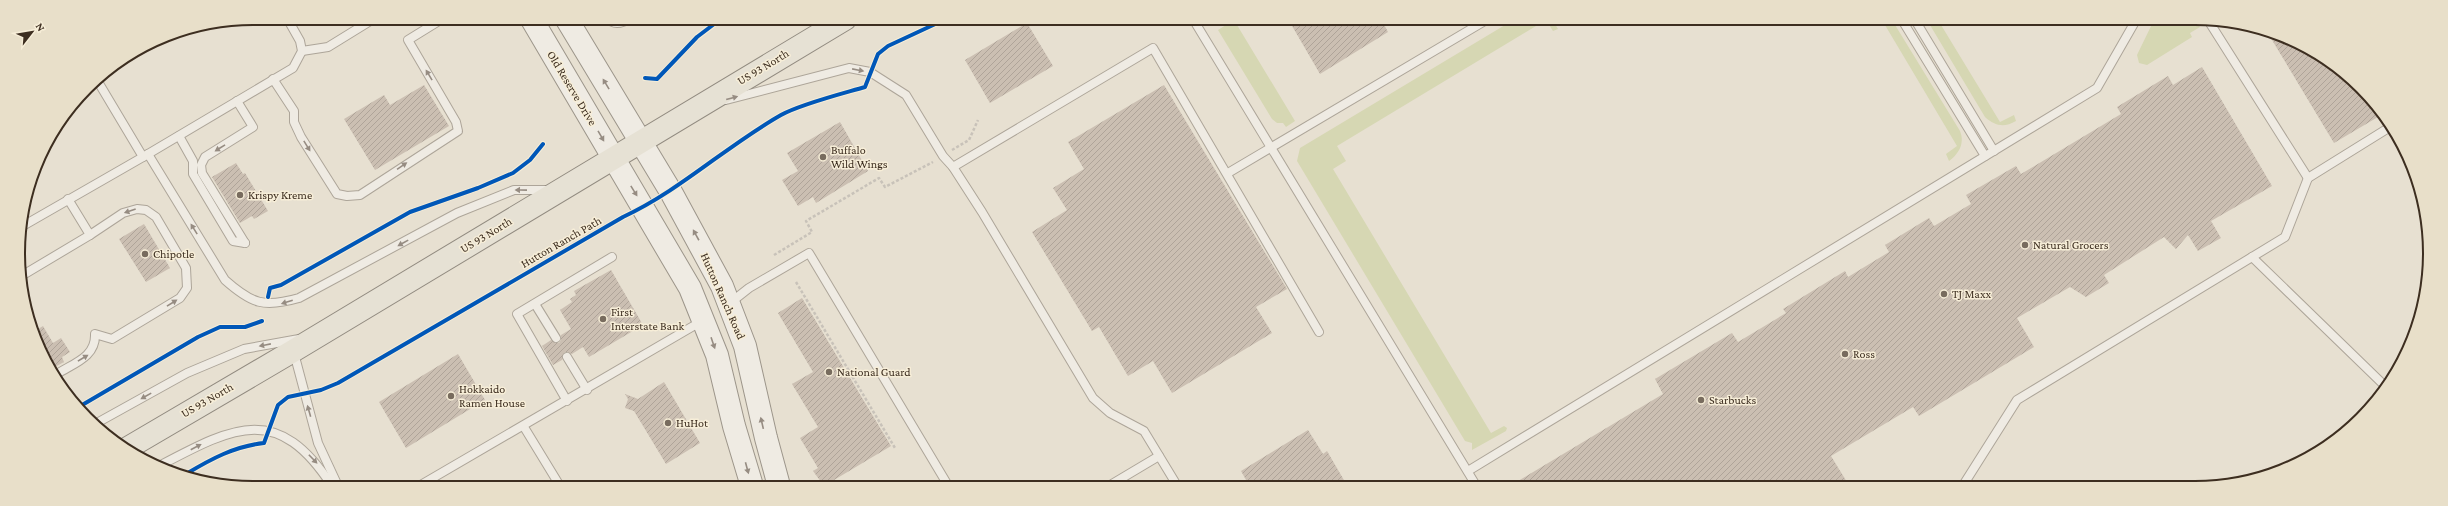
<svg xmlns="http://www.w3.org/2000/svg" width="2448" height="506" viewBox="0 0 2448 506" font-family="'Crimson Pro',serif">
<style>
.grass{fill:#d6d7b3}
.building{fill:url(#building-hatch)}
.lines{fill:none;stroke-linecap:round;stroke-linejoin:round}
.lane-casing{stroke:#ada599;stroke-width:10}
.secondary-casing{stroke:#9c958a;stroke-width:24}
.primary-casing{stroke:#928b80;stroke-width:24}
.path{stroke:#c8c2b9;stroke-width:2.5;stroke-dasharray:3 2;stroke-linecap:butt}
.lane{stroke:#efebe3;stroke-width:8}
.secondary{stroke:#efebe3;stroke-width:22}
.primary{stroke:#e6e1d4;stroke-width:22}
.cycleway-casing{stroke:#f7eed8;stroke-width:6}
.cycleway{stroke:#0057b8;stroke-width:4}
.oneway{fill:#968c82}
.poi-dot{fill:#786c5e;stroke:#f7eed8;stroke-width:1.5}
.labels{text-anchor:middle;stroke-width:3;stroke-linejoin:round;paint-order:stroke}
.street-label{font-size:12px;fill:#3d2e20;stroke:#f7eed8}
.poi-label{font-size:12px;fill:#3d2e20;stroke:#f7eed8;text-anchor:start}
.rim{fill:none;stroke:#3d2e20;stroke-width:2}
</style>
<defs>
<pattern id="building-hatch" width="6" height="6" patternUnits="userSpaceOnUse"><rect width="6" height="6" fill="#cbbfb2"/><path d="M-1 1l2-2M0 6l6-6M5 7l2-2" fill="none" stroke="#afa499"/></pattern>
</defs>
<rect width="100%" height="100%" fill="#e7e0d1"/>
<g class="grass">
<polygon points="1515,19 1552,19 1558,29 1553,31 1546,20 1337,146 1346,161 1333,169 1491,433 1504,426 1507,428 1506,431 1472,450 1472,443 1465,441 1297,161 1300,148"/>
<polygon points="1234,20 1295,121 1286,127 1283,123 1277,123 1272,119 1218,30"/>
<path d="M1882 20H1892L1960 131C1965 143 1959 154 1949 161L1946 154 1957 146Z"/>
<path d="M1927 20H1938L2000 122 2014 115 2016 121C2004 128 1995 126 1985 117Z"/>
<polygon points="2154,20 2195,20 2200,27 2190,33 2192,37 2147,65 2139,63 2137,55"/>
</g>
<g class="building">
<polygon points="1288,19 1381,19 1388,32 1320,74"/>
<polygon points="1027,23 1053,66 990,103 965,60"/>
<polygon points="2269,35 2312,49 2383,114 2334,143"/>
<polygon points="2202,67 2272,186 2211,221 2221,238 2198,251 2188,235 2176,249 2164,237 2104,275 2109,283 2086,297 2070,287 2017,318 2034,347 1919,416 1913,407 1831,456 1850,487 1508,487 1663,394 1655,379 1732,333 1738,342 1786,313 1783,309 1845,271 1848,277 1889,252 1885,245 1929,218 1934,226 1971,204 1966,195 2016,166 2021,174 2121,114 2117,107 2168,76 2173,85"/>
<polygon points="424,85 449,126 375,170 344,119 384,95 390,105"/>
<polygon points="1164,85 1287,289 1256,307 1272,333 1172,393 1153,361 1128,376 1099,327 1092,331 1032,232 1067,210 1053,188 1084,169 1068,142"/>
<polygon points="840,122 868,171 816,203 813,197 798,206 782,180 798,171 787,153"/>
<polygon points="236,163 243,174 245,173 268,211 254,219 252,216 240,223 212,177"/>
<polygon points="144,224 170,268 146,282 119,239"/>
<polygon points="611,270 643,325 589,357 583,347 572,354 565,352 562,360 553,365 542,346 551,340 559,343 561,340 561,335 571,329 560,310 572,302 570,299 576,295 574,291"/>
<polygon points="802,298 891,446 824,486 813,471 818,468 800,438 818,427 792,384 813,372 778,313"/>
<polygon points="43,326 53,343 61,338 70,352 62,357 64,362 53,368 33,332"/>
<polygon points="458,354 485,400 406,448 379,402"/>
<polygon points="664,382 700,443 666,464 634,411 625,408 628,399 625,394 638,399"/>
<polygon points="1308,430 1323,454 1327,451 1348,487 1250,487 1241,471"/>
</g>
<g class="lines">
<g class="lane-casing">
<g id="lane">
<path d="M607 18C614 26 623 23 631 18"/>
<polyline points="1193,19 1477,487"/>
<polyline points="1902,20 1985,156"/>
<polyline points="1915,20 1994,151"/>
<polyline points="2208,20 2308,178 2390,127"/>
<polyline points="302,51 328,47 375,18"/>
<polyline points="273,79 294,111 294,122 301,137 337,194 347,196 360,195 458,131 456,122 408,40 442,19"/>
<polyline points="97,80 143,157 293,68 302,51 300,41 287,18"/>
<polyline points="726,100 849,68 870,72 906,95 943,156 953,167 982,212 1093,398 1110,413 1144,431 1178,487"/>
<polyline points="237,101 253,127 205,157 201,165 202,173 245,243"/>
<polyline points="179,136 193,161 193,174 233,241 245,243"/>
<path d="M148 154 225 280C252 304 264 308 299 298L457 213 514 190H550"/>
<polyline points="953,167 1153,48 1319,332"/>
<polyline points="1228,173 1488,19"/>
<polyline points="21,227 143,157"/>
<polyline points="2252,257 2385,386"/>
<polyline points="23,275 90,235 68,199"/>
<polyline points="730,303 749,288 809,253 949,487"/>
<polyline points="535,304 556,338"/>
<polyline points="294,353 318,443 338,486"/>
<polyline points="567,357 587,390"/>
<path d="M57 374C74 363 96 357 95 334L112 339 180 298 187 288 186 268 156 217 146 210 137 209 123 213 90 235"/>
<polyline points="567,401 517,314 612,257"/>
<polyline points="95,424 187,373 244,349 299,339"/>
<polyline points="524,427 560,486"/>
<path d="M161 465C235 426 278 403 332 486"/>
<polyline points="1468,471 2097,88 2136,20"/>
<polyline points="419,486 702,321"/>
<polyline points="1107,487 1159,456"/>
<polyline points="1962,487 2017,400 2285,237 2308,178"/>
</g>
</g>
<g class="secondary-casing">
<g id="secondary">
<polyline points="531,18 690,288 717,355 734,426 752,486"/>
<polyline points="566,18 671,192 722,286 745,346 766,438 779,486"/>
</g>
</g>
<g class="primary-casing">
<polyline id="primary" points="126,449 293,351 845,19"/>
</g>
<g class="path">
<polyline points="952,150 969,140 978,120"/>
<polyline points="774,255 812,232 806,221 879,178 885,187 933,162"/>
<polyline points="796,282 895,448"/>
</g>
<use href="#lane" class="lane"/>
<use href="#secondary" class="secondary"/>
<use href="#primary" class="primary"/>
<g class="cycleway-casing">
<g id="cycleway">
<polyline points="645,78 657,79 697,37 722,18"/>
<polyline points="268,297 270,288 281,285 410,212 478,188 513,173 530,160 543,144"/>
<polyline points="77,408 198,337 220,327 245,327 262,321"/>
<path d="M186 474C211 459 235 446 264 443L278 405 288 397 321 390 338 383 623 217C681 190 726 146 781 115 801 104 841 94 865 87L878 54 888 46 946 19"/>
</g>
</g>
<use href="#cycleway" class="cycleway"/>
</g>
<defs><path id="oneway-solid" d="M-6-.8H1V-3.2L6.5 0L1 3.2V.8H-6Z"/></defs>
<g class="oneway">
<use href="#oneway-solid" transform="translate(858 70) rotate(11)"/>
<use href="#oneway-solid" transform="translate(429 75) rotate(-121)"/>
<use href="#oneway-solid" transform="translate(606 84) rotate(-121)"/>
<use href="#oneway-solid" transform="translate(732 98) rotate(-15)"/>
<use href="#oneway-solid" transform="translate(601 136) rotate(60)"/>
<use href="#oneway-solid" transform="translate(307 146) rotate(58)"/>
<use href="#oneway-solid" transform="translate(220 148) rotate(148)"/>
<use href="#oneway-solid" transform="translate(402 166) rotate(-34)"/>
<use href="#oneway-solid" transform="translate(521 190) rotate(-179)"/>
<use href="#oneway-solid" transform="translate(634 191) rotate(58)"/>
<use href="#oneway-solid" transform="translate(130 211) rotate(161)"/>
<use href="#oneway-solid" transform="translate(194 229) rotate(-122)"/>
<use href="#oneway-solid" transform="translate(696 235) rotate(-119)"/>
<use href="#oneway-solid" transform="translate(403 243) rotate(151)"/>
<use href="#oneway-solid" transform="translate(287 302) rotate(163)"/>
<use href="#oneway-solid" transform="translate(172 303) rotate(-32)"/>
<use href="#oneway-solid" transform="translate(713 343) rotate(71)"/>
<use href="#oneway-solid" transform="translate(265 345) rotate(169)"/>
<use href="#oneway-solid" transform="translate(83 358) rotate(-31)"/>
<use href="#oneway-solid" transform="translate(146 396) rotate(151)"/>
<use href="#oneway-solid" transform="translate(309 411) rotate(-106)"/>
<use href="#oneway-solid" transform="translate(762 423) rotate(-103)"/>
<use href="#oneway-solid" transform="translate(196 447) rotate(-28)"/>
<use href="#oneway-solid" transform="translate(313 459) rotate(46)"/>
<use href="#oneway-solid" transform="translate(747 468) rotate(75)"/>
</g>
<g class="poi-dot">
<circle cx="823" cy="157" r="4"/>
<circle cx="240" cy="195" r="4"/>
<circle cx="2025" cy="245" r="4"/>
<circle cx="145" cy="254" r="4"/>
<circle cx="1944" cy="294" r="4"/>
<circle cx="603" cy="319" r="4"/>
<circle cx="1845" cy="354" r="4"/>
<circle cx="829" cy="372" r="4"/>
<circle cx="451" cy="396" r="4"/>
<circle cx="1701" cy="400" r="4"/>
<circle cx="668" cy="423" r="4"/>
</g>
<g class="labels">
<g class="street-label">
<text transform="translate(763 67) rotate(-31)" y="4">US 93 North</text>
<text transform="translate(572 88) rotate(59)" y="4">Old Reserve Drive</text>
<text transform="translate(486 235) rotate(-31)" y="4">US 93 North</text>
<text transform="translate(561 242) rotate(-30)" y="4">Hutton Ranch Path</text>
<text transform="translate(723 296) rotate(66)" y="4">Hutton Ranch Road</text>
<text transform="translate(207 400) rotate(-30)" y="4">US 93 North</text>
</g>
<g class="poi-label">
<text x="831" y="154">Buffalo<tspan x="831" dy="14">Wild Wings</tspan></text>
<text x="248" y="199">Krispy Kreme</text>
<text x="2033" y="249">Natural Grocers</text>
<text x="153" y="258">Chipotle</text>
<text x="1952" y="298">TJ Maxx</text>
<text x="611" y="316">First<tspan x="611" dy="14">Interstate Bank</tspan></text>
<text x="1853" y="358">Ross</text>
<text x="837" y="376">National Guard</text>
<text x="459" y="393">Hokkaido<tspan x="459" dy="14">Ramen House</tspan></text>
<text x="1709" y="404">Starbucks</text>
<text x="676" y="427">HuHot</text>
</g>
</g>
<path d="M0 0H2448V506H0ZM253 25H2195A228 228 0 0 1 2423 253V253A228 228 0 0 1 2195 481H253A228 228 0 0 1 25 253V253A228 228 0 0 1 253 25Z" fill="#e8dfc9" fill-rule="evenodd"/>
<path class="rim" d="M253 25H2195A228 228 0 0 1 2423 253V253A228 228 0 0 1 2195 481H253A228 228 0 0 1 25 253V253A228 228 0 0 1 253 25Z"/>
<g transform="translate(32 32) rotate(59)" stroke="#f7eed8" stroke-width="3" paint-order="stroke">
<path d="M0-3L7 15L0 10L-7 15Z" fill="#3d2e20"/>
<text y="-6" font-size="11" font-weight="bold" text-anchor="middle" fill="#3d2e20">N</text>
</g>
</svg>
